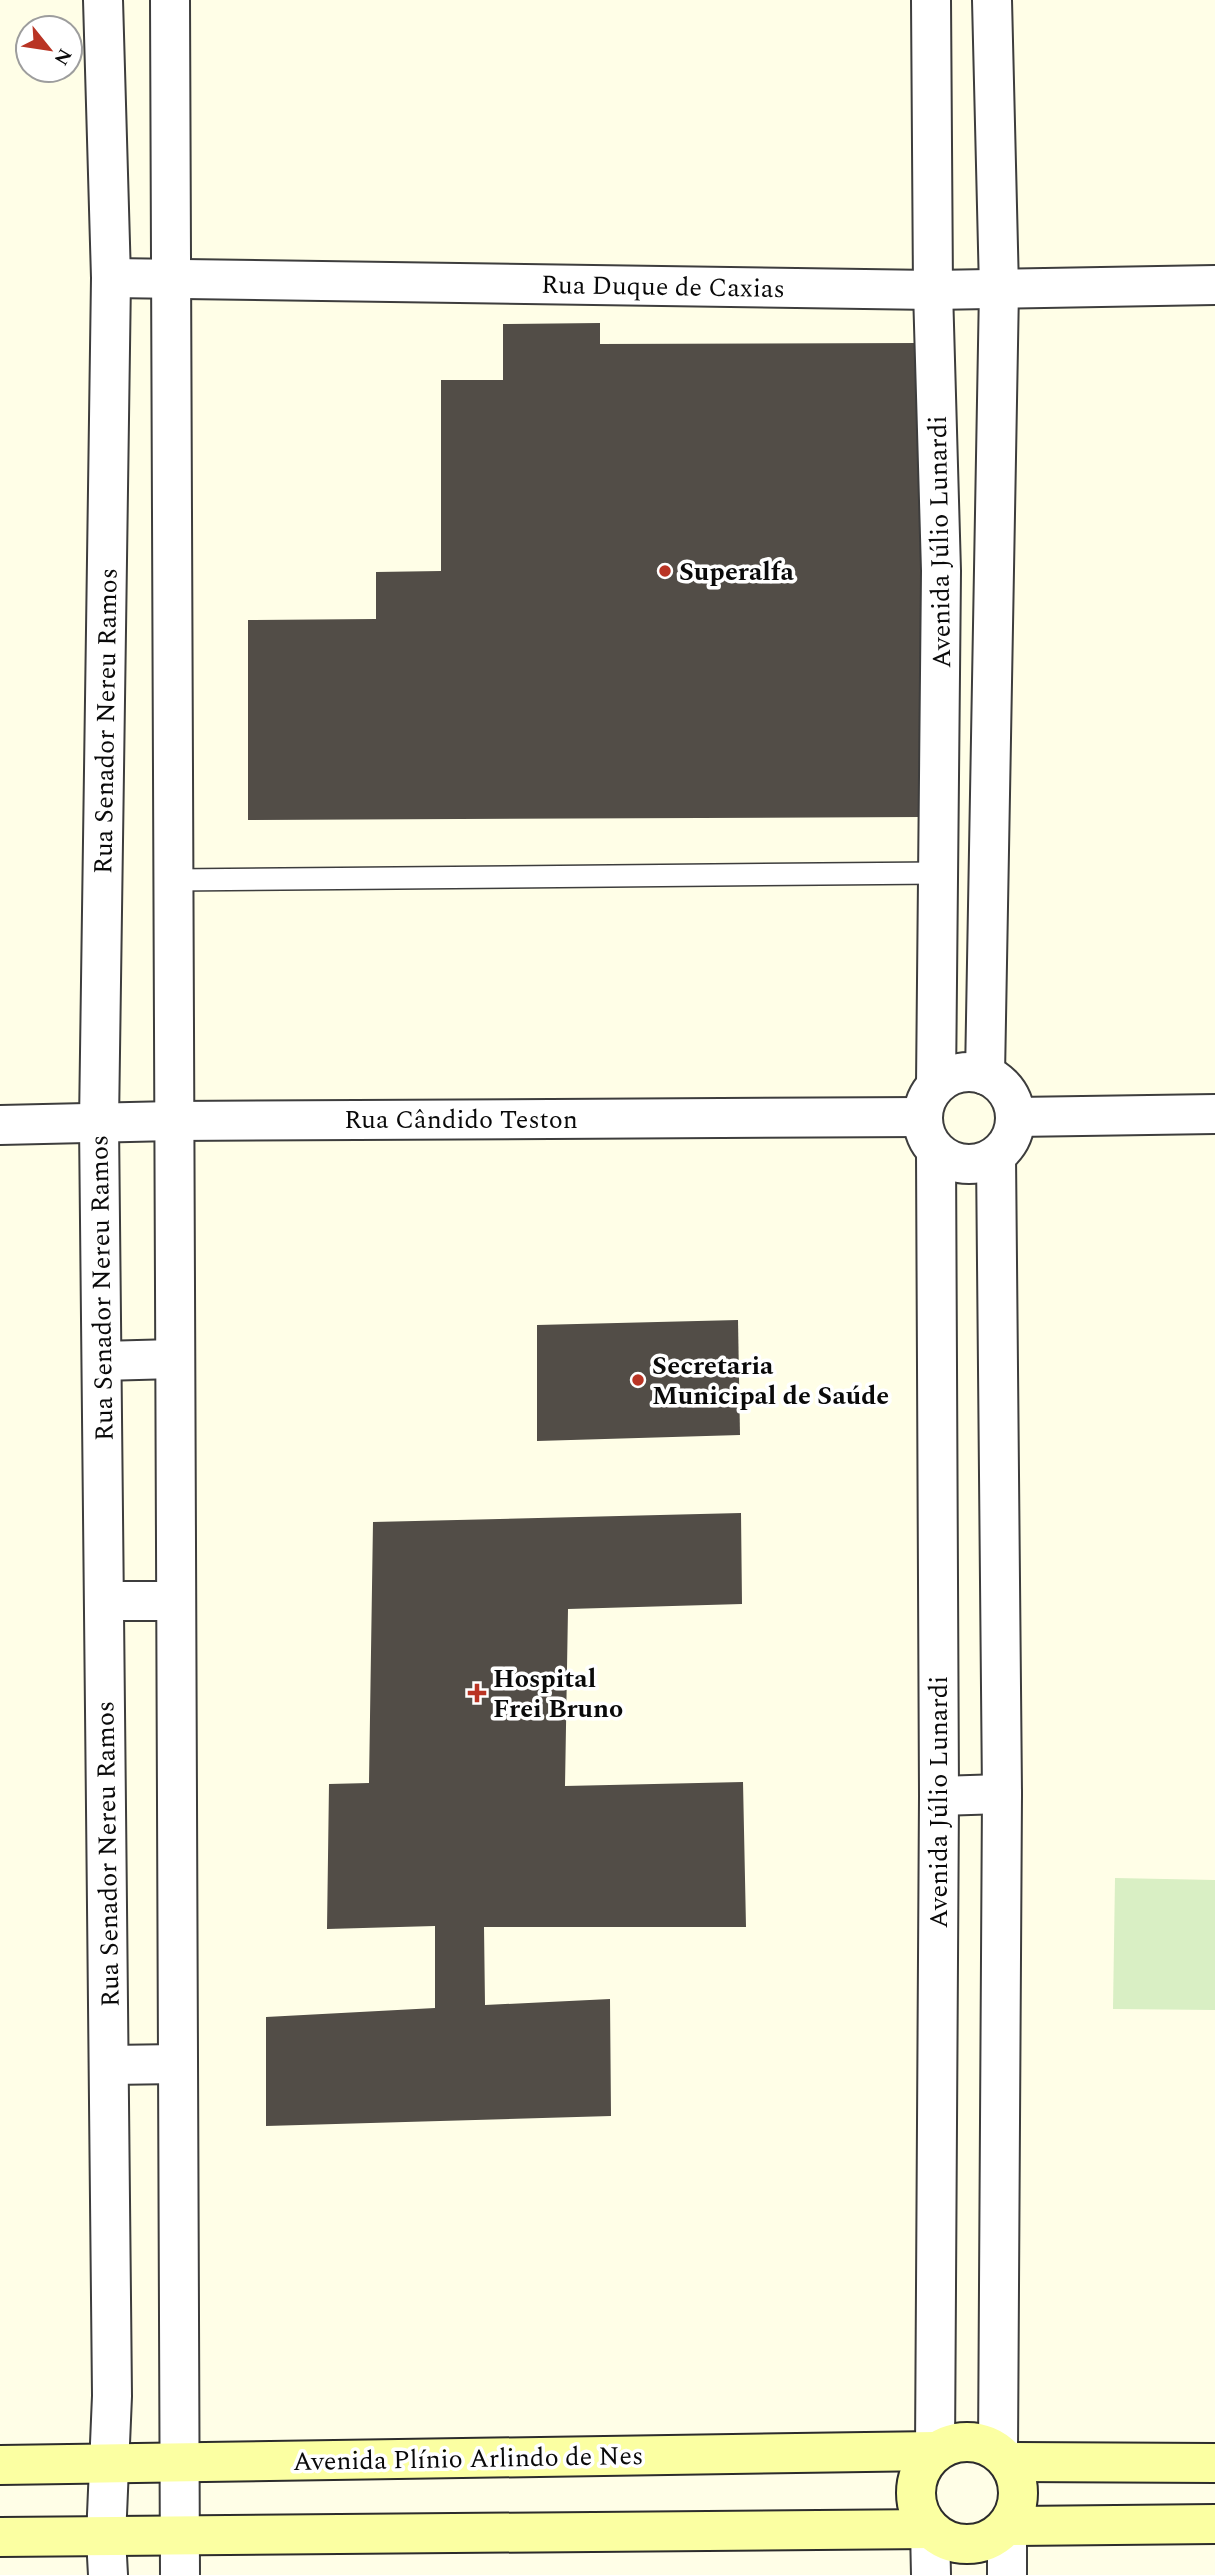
<svg xmlns="http://www.w3.org/2000/svg" width="1215" height="2575" viewBox="0 0 1215 2575" font-family="Spectral,serif">
<style>
.pitch{fill:#d9efc4}
.building{fill:#524d47}
.lines{fill:none;stroke-linecap:round;stroke-linejoin:round}
.service-casing{stroke:#3d3d3d;stroke-width:24}
.minor-casing{stroke:#3d3d3d;stroke-width:42}
.tertiary-casing{stroke:#3d3d3d;stroke-width:42}
.secondary-casing{stroke:#2c2c2c;stroke-width:42}
.service{stroke:#fff;stroke-width:21}
.minor{stroke:#fff;stroke-width:38}
.tertiary{stroke:#fff;stroke-width:38}
.secondary{stroke:#fbffa2;stroke-width:38}
.poi-dot{fill:#b93424;stroke:#fff;stroke-width:2.5}
.labels{text-anchor:middle;stroke-width:7;stroke-linejoin:round;paint-order:stroke}
.street-label{font-size:26px;fill:#0a0a0a;stroke:#fff}
.poi-label{font-size:26px;font-weight:bold;fill:#0a0a0a;stroke:#fff;text-anchor:start}
</style>
<rect width="100%" height="100%" fill="#fffee7"/>
<polygon class="pitch" points="1115,1878 1215,1880 1215,2010 1113,2009"/>
<g class="building">
<polygon points="600,323 600,344 922,343 922,817 248,820 248,620 376,619 376,572 441,571 441,380 503,380 503,324"/>
<polygon points="738,1320 740,1435 537,1441 537,1325"/>
<polygon points="741,1513 742,1604 568,1609 565,1786 743,1782 746,1927 484,1927 485,2005 610,1999 611,2116 266,2126 266,2017 435,2008 435,1926 327,1929 329,1784 369,1783 373,1522"/>
</g>
<g class="lines">
<g class="service-casing">
<polyline id="service" points="173,880 939,873"/>
</g>
<g class="minor-casing">
<g id="minor">
<polyline points="103,0 111,278 99,1123 112,2396 106,2538 108,2575"/>
<polyline points="170,0 180,2575"/>
<polyline points="111,278 933,290 1215,285"/>
<polyline points="1015,1117 1215,1114"/>
<polyline points="0,1125 173,1121 923,1117"/>
<polyline points="102,1361 174,1359"/>
<polyline points="104,1601 176,1601"/>
<polyline points="109,2065 178,2064"/>
<polyline points="1007,2526 1007,2575"/>
<polyline points="930,2529 931,2575"/>
</g>
</g>
<g class="tertiary-casing">
<g id="tertiary">
<polyline points="931,0 933,290 941,571 936,1085"/>
<circle cx="969" cy="1118" r="46"/>
<polyline points="985,1075 999,289 992,0"/>
<polyline points="996,1156 1002,1794 998,2450"/>
<polyline points="939,1796 1002,1794"/>
<polyline points="935,2451 939,1796 936,1152"/>
</g>
</g>
<g class="secondary-casing">
<g id="secondary">
<circle cx="967" cy="2493" r="51"/>
<polyline points="1010,2462 1215,2463"/>
<polyline points="0,2465 935,2451"/>
<polyline points="1007,2526 1215,2524"/>
<polyline points="0,2537 930,2529"/>
</g>
</g>
<use href="#service" class="service"/>
<use href="#minor" class="minor"/>
<use href="#tertiary" class="tertiary"/>
<use href="#secondary" class="secondary"/>
</g>
<g class="poi-dot">
<circle cx="665" cy="571" r="7"/>
<circle cx="638" cy="1380" r="7"/>
<path d="M473.5 1682.5h7v7h7v7h-7v7h-7v-7h-7v-7h7z"/>
</g>
<g class="labels">
<g class="street-label">
<text transform="translate(663 286) rotate(1)" y="9">Rua Duque de Caxias</text>
<text transform="translate(939 542) rotate(-91)" y="9">Avenida Júlio Lunardi</text>
<text transform="translate(105 721) rotate(-89)" y="9">Rua Senador Nereu Ramos</text>
<text x="461" y="1128">Rua Cândido Teston</text>
<text transform="translate(101 1288) rotate(-91)" y="9">Rua Senador Nereu Ramos</text>
<text transform="translate(938 1802) rotate(-90)" y="9">Avenida Júlio Lunardi</text>
<text transform="translate(107 1854) rotate(-91)" y="9">Rua Senador Nereu Ramos</text>
<text transform="translate(468 2458) rotate(-1)" y="9">Avenida Plínio Arlindo de Nes</text>
</g>
<g class="poi-label">
<text x="679" y="580">Superalfa</text>
<text x="652" y="1374">Secretaria<tspan x="652" dy="30">Municipal de Saúde</tspan></text>
<text x="493" y="1687">Hospital<tspan x="493" dy="30">Frei Bruno</tspan></text>
</g>
</g>
<g transform="translate(49 49) rotate(120)"><circle r="33" fill="#ffffff" stroke="#9d9d9d" stroke-width="2"/>
<path d="M0-5L12 26L0 18L-12 26Z" fill="#b93424"/>
<text y="-10" font-size="19" font-weight="bold" text-anchor="middle" fill="#0a0a0a">N</text>
</g>
</svg>
